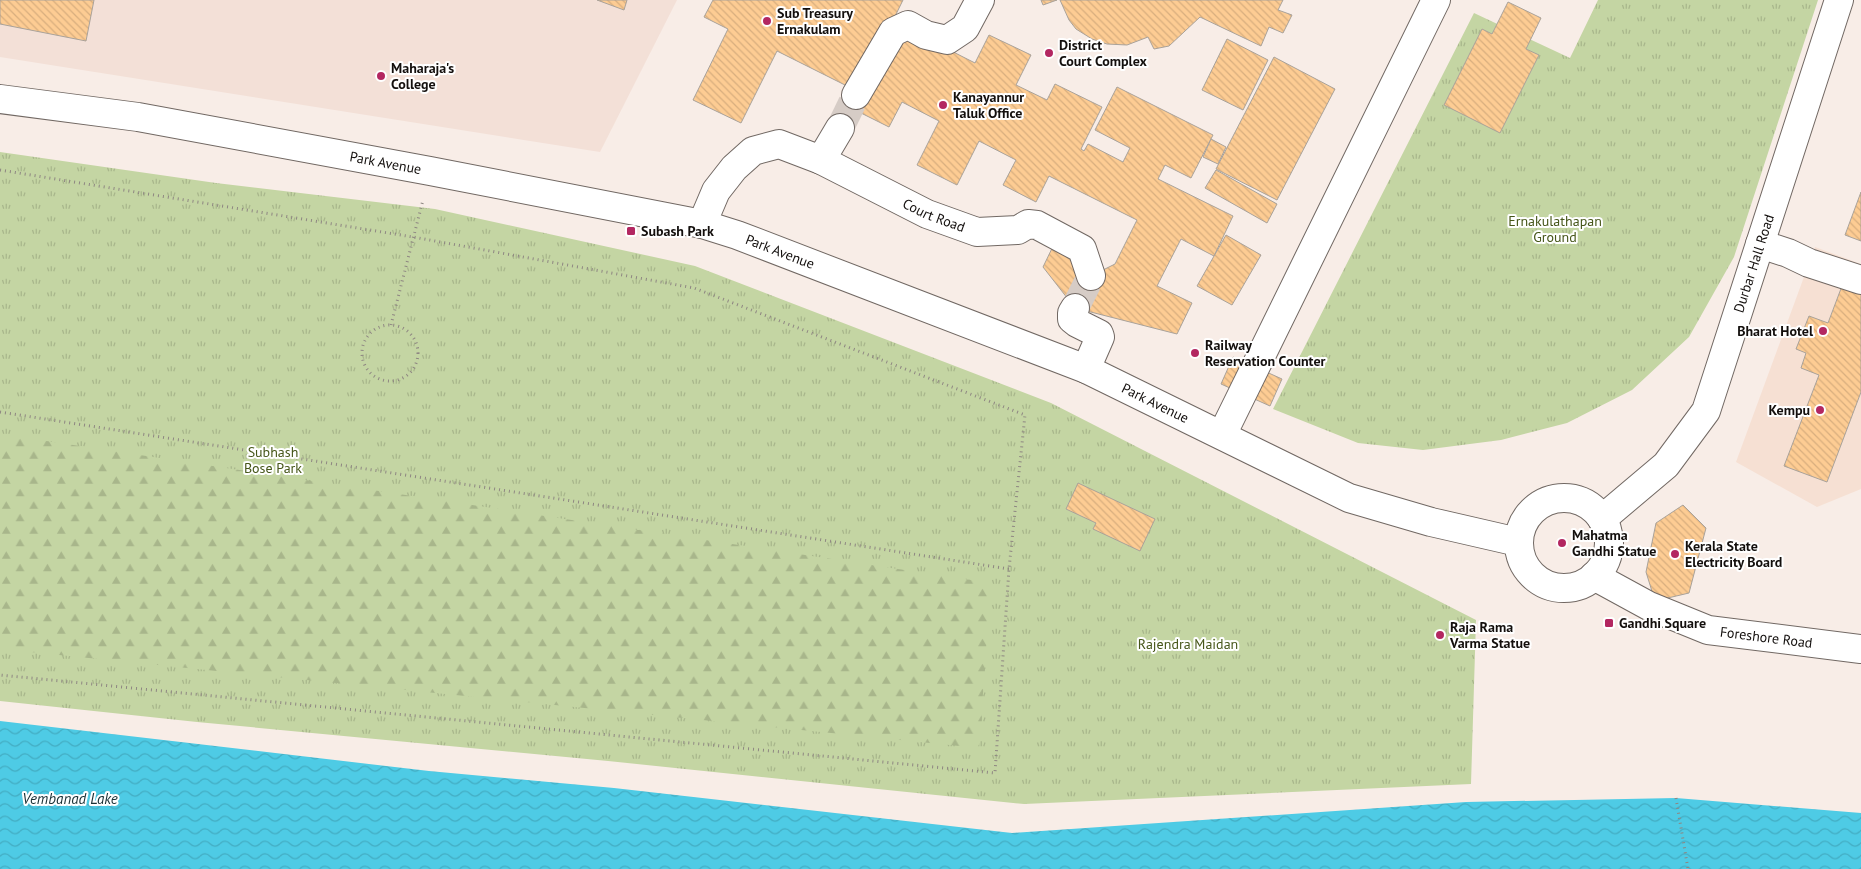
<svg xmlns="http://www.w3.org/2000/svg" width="1861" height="869" viewBox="0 0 1861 869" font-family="'PT Sans',sans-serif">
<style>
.commercial{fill:#f6e0d3}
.built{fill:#f3e0d7}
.grass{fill:url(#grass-tufts)}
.forest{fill:url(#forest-firs)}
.water{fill:url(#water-waves)}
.building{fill:url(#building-back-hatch);stroke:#a9a29a}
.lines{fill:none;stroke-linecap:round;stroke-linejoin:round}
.minor-tunnel{stroke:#d6ccc6;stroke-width:28;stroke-dasharray:28 14;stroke-linecap:butt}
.minor-casing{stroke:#716863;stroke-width:30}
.major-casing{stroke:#716863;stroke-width:30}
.path{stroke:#8e8682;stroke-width:3;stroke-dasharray:1 4;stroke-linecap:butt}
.minor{stroke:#fff;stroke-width:28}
.major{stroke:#fff;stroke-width:28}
.poi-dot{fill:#b32761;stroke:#fff;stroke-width:2}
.labels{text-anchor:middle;stroke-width:4;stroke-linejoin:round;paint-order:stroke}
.poi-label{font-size:14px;font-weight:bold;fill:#130f0d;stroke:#fff;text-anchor:start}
.street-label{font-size:14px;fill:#130f0d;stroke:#fff}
.park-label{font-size:14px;fill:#465619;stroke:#fff}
.water-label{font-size:15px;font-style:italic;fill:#1b3136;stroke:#fff}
</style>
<defs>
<pattern id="grass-tufts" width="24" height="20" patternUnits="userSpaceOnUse" patternTransform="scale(1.25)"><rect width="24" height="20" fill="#c4d5a3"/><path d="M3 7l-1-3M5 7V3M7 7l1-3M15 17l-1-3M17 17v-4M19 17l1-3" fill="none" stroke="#a8b68b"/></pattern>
<pattern id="forest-firs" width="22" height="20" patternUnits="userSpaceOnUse" patternTransform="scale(1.25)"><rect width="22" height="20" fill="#c4d5a3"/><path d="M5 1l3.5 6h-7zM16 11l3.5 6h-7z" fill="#a8b68b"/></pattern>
<pattern id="water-waves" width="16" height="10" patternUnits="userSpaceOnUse" patternTransform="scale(1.25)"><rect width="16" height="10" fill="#4ecbe5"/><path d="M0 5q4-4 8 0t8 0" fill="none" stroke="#43adc3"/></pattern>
<pattern id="building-back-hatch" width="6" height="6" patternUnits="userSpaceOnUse" patternTransform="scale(1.25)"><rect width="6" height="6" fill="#fdcc93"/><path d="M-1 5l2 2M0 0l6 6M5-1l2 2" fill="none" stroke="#d8ae7e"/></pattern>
</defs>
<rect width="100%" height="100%" fill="#f8ede7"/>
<polygon class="commercial" points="1815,247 1861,264 1861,489 1817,507 1736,462"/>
<polygon class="built" points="0,0 677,0 600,152 0,57"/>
<g class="grass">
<polygon points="1598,0 1818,0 1734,257 1689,337 1632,390 1567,423 1501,440 1423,450 1358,443 1273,409 1474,13 1570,58"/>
<polygon points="0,152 216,183 435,209 695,266 1051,403 1476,620 1471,784 1024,804 608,761 197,722 0,701"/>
</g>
<polygon class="forest" points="0,434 991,583 979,748 0,649"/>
<polygon class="water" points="0,721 429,771 614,788 1012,833 1466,802 1676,798 1861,813 1861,869 0,869"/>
<g class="building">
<polygon points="0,0 94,0 86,41 0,24"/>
<polygon points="597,0 627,0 624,10"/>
<polygon points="713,0 903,0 876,55 898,24 975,63 989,35 1031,55 1016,85 1047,100 1055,84 1102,107 1081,149 1084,151 1088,144 1123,162 1130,148 1095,130 1117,87 1213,135 1191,178 1165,165 1158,179 1233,216 1214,256 1181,239 1157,286 1192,303 1177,334 1075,308 1043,267 1058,236 1091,276 1115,264 1137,220 1049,176 1036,202 1003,185 1016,160 979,141 957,185 917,165 939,121 902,102 889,127 855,110 875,70 859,92 777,51 741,123 693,100 728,29 704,17"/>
<polygon points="1041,0 1057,0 1043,5"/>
<polygon points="1060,0 1283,0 1278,10 1292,15 1283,33 1269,27 1261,46 1200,17 1169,46 1154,49 1148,37 1127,45 1107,44 1092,39 1076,29 1069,20"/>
<polygon points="1508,2 1541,18 1526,49 1539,55 1500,133 1444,105 1482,29 1492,34"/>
<polygon points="1227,39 1268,60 1243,110 1202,90"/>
<polygon points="1274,57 1335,89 1277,200 1216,169"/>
<polygon points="1211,139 1226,147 1218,164 1203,157"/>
<polygon points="1216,170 1277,204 1267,223 1205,188"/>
<polygon points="1861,192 1861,241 1845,235"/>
<polygon points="1226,235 1261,255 1232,305 1197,286"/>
<polygon points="1845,278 1861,284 1861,392 1827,482 1784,466 1819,375 1801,368 1806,353 1796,349 1809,316 1828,323"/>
<polygon points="1233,357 1282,379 1270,406 1221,384"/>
<polygon points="1078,483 1155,519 1140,551 1093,529 1096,523 1066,509"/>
<polygon points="1683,505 1706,528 1689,593 1655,601 1646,572 1656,523"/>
</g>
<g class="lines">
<g class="minor-tunnel">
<polyline points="840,128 856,95"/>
<polyline points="1075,308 1091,276"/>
</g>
<g class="minor-casing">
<g id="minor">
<polyline points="856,95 893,32 908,25 926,35 947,40 965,28 980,0"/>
<path id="s1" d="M821 160 927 214 977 232 1018 230 1028 224 1037 225 1082 249 1091 276"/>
<polyline points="702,224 716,191 734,168 753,151 779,144 821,160 840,128"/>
<polyline points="1760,244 1788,253 1809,263 1861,280"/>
<polyline points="1075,308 1072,313 1072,319 1077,323 1099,334 1100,337 1086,369"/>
<polyline points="1222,435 1436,0"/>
</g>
</g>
<g class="major-casing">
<g id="major">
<path id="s2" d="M0 99 138 117 430 171 702 224 737 235 1086 369 1349 498 1431 522 1518 542"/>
<circle cx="1564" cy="543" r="45"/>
<path id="s3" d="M1602 519 1666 465 1706 411 1839 0"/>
<path id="s4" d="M1594 576 1649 606 1708 630 1861 649"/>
</g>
</g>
<g class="path">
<polyline points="0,170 413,237 694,288 1025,415 1009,569 995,773 0,675"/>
<polyline points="391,325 423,200"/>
<circle cx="390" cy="353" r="28"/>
<polyline points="0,412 1009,569"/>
<polyline points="1676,798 1688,869"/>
</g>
<use href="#minor" class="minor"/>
<use href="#major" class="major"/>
</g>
<g class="poi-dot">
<circle cx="767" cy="21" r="5"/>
<circle cx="1049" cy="53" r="5"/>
<circle cx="381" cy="76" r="5"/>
<circle cx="943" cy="105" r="5"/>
<rect x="626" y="226" width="10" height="10" rx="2.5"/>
<circle cx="1823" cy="331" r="5"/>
<circle cx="1195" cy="353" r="5"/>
<circle cx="1820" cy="410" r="5"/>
<circle cx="1562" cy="543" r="5"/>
<circle cx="1675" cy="554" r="5"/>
<rect x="1604" y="618" width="10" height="10" rx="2.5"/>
<circle cx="1440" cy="635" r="5"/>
</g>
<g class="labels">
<g class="poi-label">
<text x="777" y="18">Sub Treasury<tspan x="777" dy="16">Ernakulam</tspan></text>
<text x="1059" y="50">District<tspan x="1059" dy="16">Court Complex</tspan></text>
<text x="391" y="73">Maharaja's<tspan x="391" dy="16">College</tspan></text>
<text x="953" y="102">Kanayannur<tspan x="953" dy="16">Taluk Office</tspan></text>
<text x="641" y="236">Subash Park</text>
<text x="1813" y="336" text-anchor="end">Bharat Hotel</text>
<text x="1205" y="350">Railway<tspan x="1205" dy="16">Reservation Counter</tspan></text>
<text x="1810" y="415" text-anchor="end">Kempu</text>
<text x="1572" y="540">Mahatma<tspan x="1572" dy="16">Gandhi Statue</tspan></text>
<text x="1685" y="551">Kerala State<tspan x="1685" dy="16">Electricity Board</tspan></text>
<text x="1619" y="628">Gandhi Square</text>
<text x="1450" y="632">Raja Rama<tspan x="1450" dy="16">Varma Statue</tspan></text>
</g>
<g class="street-label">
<text dy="5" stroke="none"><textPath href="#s2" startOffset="391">Park Avenue</textPath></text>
<text dy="5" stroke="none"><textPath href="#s1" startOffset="126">Court Road</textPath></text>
<text dy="5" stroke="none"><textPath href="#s2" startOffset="796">Park Avenue</textPath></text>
<text dy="5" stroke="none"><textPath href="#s3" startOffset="306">Durbar Hall Road</textPath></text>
<text dy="5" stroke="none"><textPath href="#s2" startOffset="1201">Park Avenue</textPath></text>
<text dy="5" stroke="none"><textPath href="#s4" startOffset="185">Foreshore Road</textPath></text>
</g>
<g class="park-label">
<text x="1555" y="226">Ernakulathapan<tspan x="1555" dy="16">Ground</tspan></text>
<text x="273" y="457">Subhash<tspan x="273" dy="16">Bose Park</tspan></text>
<text x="1188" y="649">Rajendra Maidan</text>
</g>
<g class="water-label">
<text x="70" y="804">Vembanad Lake</text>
</g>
</g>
</svg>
